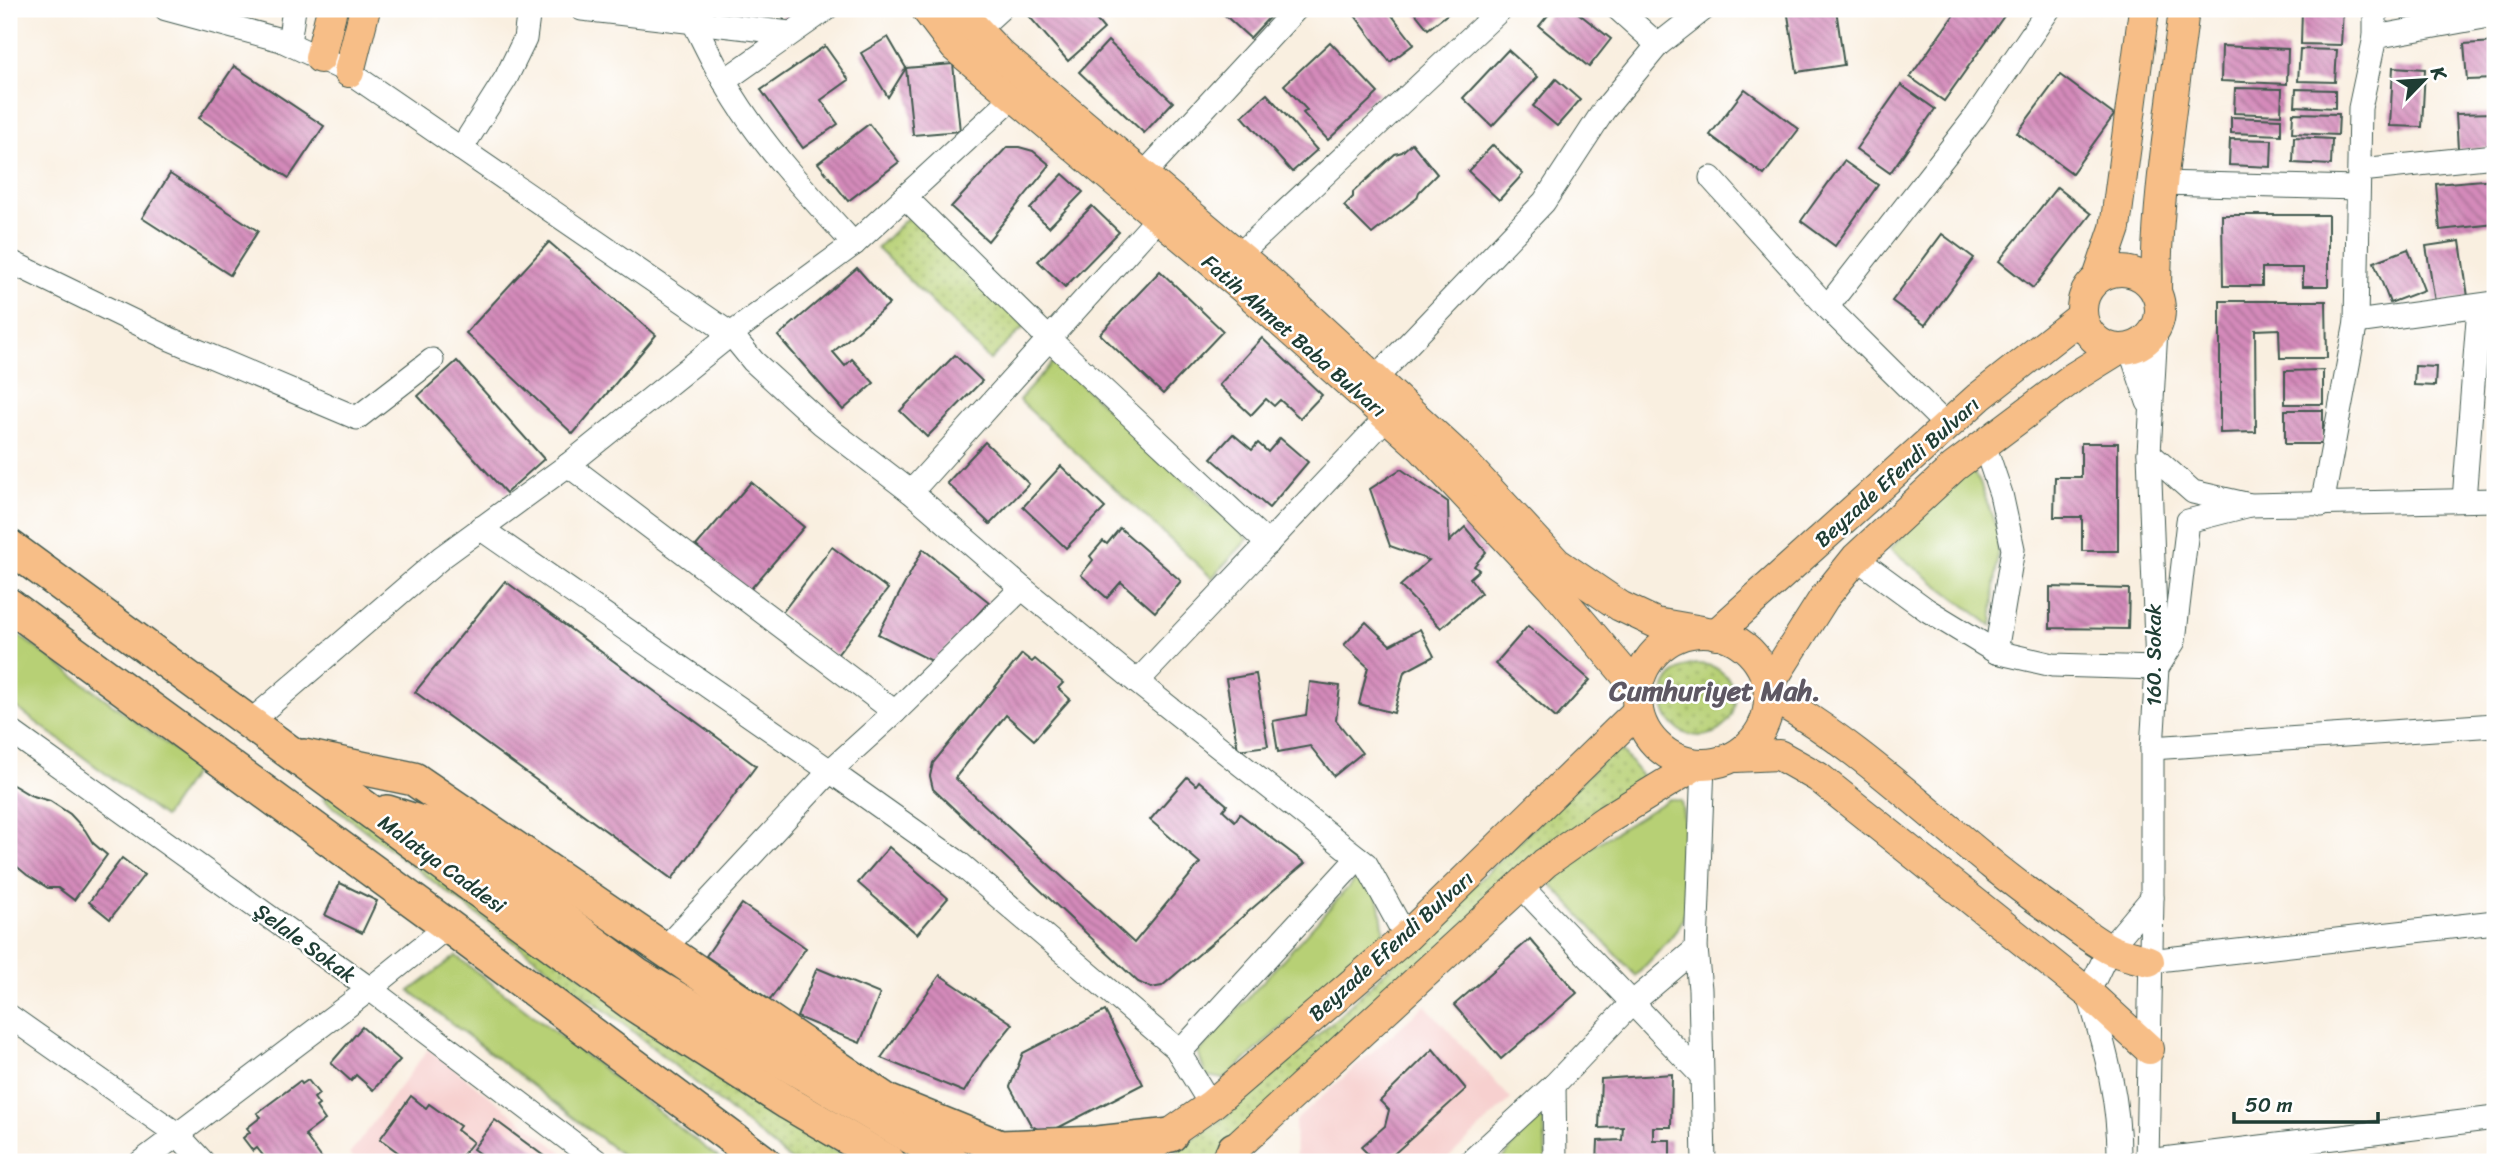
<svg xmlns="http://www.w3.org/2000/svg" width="2504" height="1171" viewBox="0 0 2504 1171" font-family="Sriracha,sans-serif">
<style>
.built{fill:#f7d0cf}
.grass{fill:url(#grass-dots);stroke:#6b8654;stroke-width:2}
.park{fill:#b7d074;stroke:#6b8654;stroke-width:2}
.building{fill:url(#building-back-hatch)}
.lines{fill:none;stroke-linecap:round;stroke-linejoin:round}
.minor-casing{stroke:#40584e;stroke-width:25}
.major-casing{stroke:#40584e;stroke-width:32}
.highway-casing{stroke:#40584e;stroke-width:36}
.minor{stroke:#fff;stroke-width:23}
.major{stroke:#f7be87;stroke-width:30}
.highway{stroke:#f7be87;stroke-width:33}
.labels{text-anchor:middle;stroke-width:5;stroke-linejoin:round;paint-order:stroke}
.street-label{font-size:21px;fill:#1f3d34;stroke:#fff}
.district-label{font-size:28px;font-weight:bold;fill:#5e5863;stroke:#fff}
</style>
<defs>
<pattern id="grass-dots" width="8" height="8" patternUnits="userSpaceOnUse" patternTransform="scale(1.75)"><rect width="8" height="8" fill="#b7d074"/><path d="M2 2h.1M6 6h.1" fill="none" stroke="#94aa60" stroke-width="1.8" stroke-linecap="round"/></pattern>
<pattern id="building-back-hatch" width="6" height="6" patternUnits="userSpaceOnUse" patternTransform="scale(1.75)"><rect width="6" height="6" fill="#d48aba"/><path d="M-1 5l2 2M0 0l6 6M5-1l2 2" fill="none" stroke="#ab7298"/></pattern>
</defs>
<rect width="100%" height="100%" fill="#fff"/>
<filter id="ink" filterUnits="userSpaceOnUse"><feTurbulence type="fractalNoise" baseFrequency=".0143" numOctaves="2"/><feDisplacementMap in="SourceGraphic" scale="14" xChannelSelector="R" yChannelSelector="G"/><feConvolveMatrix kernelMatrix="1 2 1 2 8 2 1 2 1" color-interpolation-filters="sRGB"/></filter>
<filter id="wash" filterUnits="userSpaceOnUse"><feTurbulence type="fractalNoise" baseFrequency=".00686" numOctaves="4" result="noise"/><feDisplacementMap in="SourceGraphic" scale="28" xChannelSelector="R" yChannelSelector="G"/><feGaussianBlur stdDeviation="1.57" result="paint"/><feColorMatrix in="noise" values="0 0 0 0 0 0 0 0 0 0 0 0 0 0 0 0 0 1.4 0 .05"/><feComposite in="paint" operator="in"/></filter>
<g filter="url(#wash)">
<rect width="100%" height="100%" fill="#f9efe0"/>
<g class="built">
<polygon points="1425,1005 1511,1099 1444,1162 1296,1162 1295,1121"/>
<polygon points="428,1049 575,1162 361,1162 349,1155"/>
</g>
<g class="grass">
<polygon points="911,214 1025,326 990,360 877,248"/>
<circle cx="1699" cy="700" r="36"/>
<polygon points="1618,746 1645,780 1213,1162 1162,1162 1231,1112 1340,1015"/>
<polygon points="333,795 657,1031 853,1162 793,1162 631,1030 323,799"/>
</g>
<g class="park">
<polygon points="1055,360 1248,539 1212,578 1019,400"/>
<polygon points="1970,466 1980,483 1999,535 1992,626 1890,549"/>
<polygon points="9,628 198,767 164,817 9,702"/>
<path d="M1669 799 1681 801C1686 827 1691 897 1682 921 1676 935 1647 963 1636 976L1550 883 1574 858Z"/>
<polygon points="1363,871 1380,904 1384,935 1224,1079 1206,1076 1198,1053"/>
<polygon points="456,956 724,1162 631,1162 410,991"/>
<polygon points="1544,1116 1546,1162 1501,1162 1519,1137"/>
</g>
<g id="blocks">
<g class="building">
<polygon points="719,9 759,9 763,21 720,13"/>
<polygon points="780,9 806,9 786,25"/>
<polygon points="1036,9 1087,9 1104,29 1068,61 1028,15"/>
<polygon points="1218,9 1277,9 1250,38"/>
<polygon points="1350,9 1387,9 1414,44 1390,62"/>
<polygon points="1412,9 1454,9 1428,29"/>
<polygon points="1553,9 1573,9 1611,39 1589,67 1539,26"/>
<polygon points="1787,9 1836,9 1844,65 1797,72"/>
<polygon points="1958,9 1994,9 2004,16 1944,101 1910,77"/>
<polygon points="2302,9 2343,9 2341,45 2301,44"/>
<polygon points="2403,9 2442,9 2442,16 2403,19"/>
<polygon points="888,37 906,68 888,97 861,53"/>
<polygon points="1108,41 1173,102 1144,133 1079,72"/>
<polygon points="1330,42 1378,93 1328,140 1303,113 1307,110 1284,85"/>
<polygon points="2495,42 2495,79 2467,80 2464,44"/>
<polygon points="825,46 849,80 821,100 838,124 803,148 761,90"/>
<polygon points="2222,46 2288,49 2287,84 2221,81"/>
<polygon points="2300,49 2337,50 2335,82 2298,81"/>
<polygon points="1508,50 1538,77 1492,126 1463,98"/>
<polygon points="953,64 960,131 913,135 906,68"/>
<polygon points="234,66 324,126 289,178 199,118"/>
<polygon points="2393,67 2425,69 2422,127 2390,126"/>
<polygon points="2060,75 2114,115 2072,173 2017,133"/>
<polygon points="1556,79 1580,100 1557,126 1533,106"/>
<polygon points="1901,85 1935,109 1890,173 1856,149"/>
<polygon points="2235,88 2282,89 2281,115 2234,113"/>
<polygon points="1745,89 1799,129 1764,175 1710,135"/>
<polygon points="2296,89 2335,90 2335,108 2295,106"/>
<polygon points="1267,94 1317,150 1292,172 1242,116"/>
<polygon points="2293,113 2339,114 2338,135 2292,133"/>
<polygon points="2495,113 2495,148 2458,149 2456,114"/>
<polygon points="2231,117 2281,119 2281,135 2231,133"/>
<polygon points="869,124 899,162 848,201 818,163"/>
<polygon points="2294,137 2332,139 2331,165 2293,163"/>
<polygon points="2230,139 2272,140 2271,167 2229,165"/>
<polygon points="1412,143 1437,174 1419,192 1417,198 1372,234 1344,206 1353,197 1353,192 1395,154 1402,152"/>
<polygon points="1493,145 1523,174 1499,200 1468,171"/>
<polygon points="1007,147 1019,147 1033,151 1050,165 988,241 951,207"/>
<polygon points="1844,161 1878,185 1835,246 1801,221"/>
<polygon points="170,174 258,231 230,275 142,218"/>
<polygon points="1063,174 1083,192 1049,227 1030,209"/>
<polygon points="2495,179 2495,224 2440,230 2436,184"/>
<polygon points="2057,187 2091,214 2033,288 1999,261"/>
<polygon points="1092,206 1119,232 1065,287 1038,261"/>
<polygon points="2222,215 2328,215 2328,286 2303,286 2303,268 2262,268 2262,286 2223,286"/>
<polygon points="1942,234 1974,258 1925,325 1892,301"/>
<polygon points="2460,241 2468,297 2435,302 2426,246"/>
<polygon points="549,242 656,335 573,434 466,333"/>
<polygon points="2408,249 2424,290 2390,303 2374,262"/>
<polygon points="857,268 889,304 833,352 845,366 852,359 874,383 843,410 778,336"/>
<polygon points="1160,271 1223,331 1163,394 1100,334"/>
<polygon points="2220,301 2326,301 2327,358 2280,358 2279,329 2255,330 2256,432 2220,433"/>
<polygon points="1262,338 1322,395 1300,418 1280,400 1274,406 1266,399 1251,415 1219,385"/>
<polygon points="955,355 982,381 927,437 900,411"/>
<polygon points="457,361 544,459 506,493 418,396"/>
<polygon points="2415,366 2436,367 2435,386 2414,385"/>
<polygon points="2323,370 2323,404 2285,404 2285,371"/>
<rect x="2285" y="410" width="38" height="34"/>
<polygon points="1233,434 1252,450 1258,443 1268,452 1280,438 1308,462 1269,508 1211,458"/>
<polygon points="985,442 1029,484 990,524 947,483"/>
<polygon points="2081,443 2118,443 2118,551 2082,551 2082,517 2054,517 2055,477 2081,477"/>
<polygon points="1061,466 1105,508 1066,548 1023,507"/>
<polygon points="1401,469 1448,502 1449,542 1465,527 1486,552 1474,566 1479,570 1470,578 1481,593 1441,628 1400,586 1429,560 1390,546 1370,489"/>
<polygon points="751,482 804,527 749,591 696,546"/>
<polygon points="1120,528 1181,581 1155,612 1121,582 1107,598 1081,575 1093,560 1090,556 1103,541 1107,544"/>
<polygon points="832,547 888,589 837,655 782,613"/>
<polygon points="923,549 989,602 934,662 878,634"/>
<polygon points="505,581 756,766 672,879 415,692"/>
<polygon points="2050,587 2129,589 2128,629 2050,628"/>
<polygon points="1366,622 1390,645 1420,629 1434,656 1404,672 1394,713 1359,704 1368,667 1344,645"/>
<polygon points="1528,626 1590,680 1556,718 1495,664"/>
<polygon points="1022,654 1032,662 1035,659 1063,683 1058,688 1070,699 1034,740 1006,715 955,778 1134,943 1200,863 1150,820 1187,777 1196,785 1199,781 1227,805 1223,810 1235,821 1240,814 1305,863 1162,986 1151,988 1138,982 933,789 930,776 933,763"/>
<polygon points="1256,674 1268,746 1238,750 1226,679"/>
<polygon points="1310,682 1340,686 1336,720 1362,753 1334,776 1310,746 1278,752 1273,721 1306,715"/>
<polygon points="13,785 30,795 50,801 70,814 85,830 93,843 107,855 74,900 58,888 48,888 27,875 9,860 9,789"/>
<polygon points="889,847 948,898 917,934 858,883"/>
<polygon points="122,858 144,875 110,919 89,902"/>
<polygon points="340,883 377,901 362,933 325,915"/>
<polygon points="742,904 806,948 770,1000 706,956"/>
<polygon points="1530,939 1577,993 1501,1059 1454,1005"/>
<polygon points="817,968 880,994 860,1043 797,1017"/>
<polygon points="940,975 1013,1024 983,1061 964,1092 881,1058"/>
<polygon points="1105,1011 1143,1084 1046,1134 1031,1125 1010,1087 1023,1053"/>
<polygon points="362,1027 400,1060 373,1090 356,1075 351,1081 331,1063"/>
<polygon points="1433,1049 1466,1089 1385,1162 1376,1162 1361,1147 1385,1126 1389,1110 1380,1101"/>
<polygon points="1672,1074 1671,1127 1653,1127 1653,1140 1670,1140 1670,1162 1597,1162 1598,1141 1622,1140 1623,1127 1599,1128 1601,1079"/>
<polygon points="308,1080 319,1094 314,1098 319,1105 316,1107 325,1120 305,1135 323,1160 320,1162 259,1162 265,1158 257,1148 253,1151 243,1138 250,1132 247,1128 261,1117 257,1113 300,1081 302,1084"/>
<polygon points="411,1096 426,1108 429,1104 460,1126 457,1130 473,1142 457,1162 405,1162 407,1159 380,1139"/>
<polygon points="495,1120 552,1162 491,1162 473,1149"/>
<polygon points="2404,1155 2405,1162 2372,1162 2372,1161"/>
</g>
</g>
</g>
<g filter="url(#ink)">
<use href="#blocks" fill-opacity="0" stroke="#40584e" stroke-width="2"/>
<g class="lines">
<g class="minor-casing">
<g id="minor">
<polyline points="166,9 281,40 349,72 731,334 753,361 821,423 911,492 1022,588 1137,682 1366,864 1406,937"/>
<polyline points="582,9 790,33"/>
<polyline points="1618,9 1658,45"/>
<path d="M694 23C704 43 713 62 724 81 758 141 807 193 854 244"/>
<polyline points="977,30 1000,9"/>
<polyline points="2375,37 2495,15"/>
<polyline points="289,43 294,9"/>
<polyline points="724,81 826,9"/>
<polyline points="461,149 506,78 525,39 529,9"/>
<polyline points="2361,170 2495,156"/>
<polyline points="1142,176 1296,9"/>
<polyline points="1711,178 1827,307 1947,426"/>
<polyline points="2161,183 2358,188"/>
<polyline points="905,197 1048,338 1268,544"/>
<polyline points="1238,256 1501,9"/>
<polyline points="9,261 170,339 357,418 432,360"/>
<polyline points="1827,307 1976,116 2049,9"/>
<polyline points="2356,322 2495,303"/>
<polyline points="2130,349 2148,402"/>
<polyline points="1375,379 1544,202 1604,110 1658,45 1704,9"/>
<polyline points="1984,444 2001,494 2013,549 1996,652"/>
<polyline points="2149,453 2193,492 2250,505 2495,500"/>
<polyline points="911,492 1158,218"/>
<polyline points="2464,500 2479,306"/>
<polyline points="2322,505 2356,322 2360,108 2375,37 2375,9"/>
<polyline points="480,528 830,771 895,712 568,465"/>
<polyline points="1856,558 1927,610 1996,652 2053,665 2157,668 2174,641 2188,521 2250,505"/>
<polyline points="1137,682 1386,418"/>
<polyline points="895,712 1022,588"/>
<polyline points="250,722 442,557 568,465 731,334 854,244 1013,97"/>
<polyline points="9,730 370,989 598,1162"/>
<polyline points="2152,748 2495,725"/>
<polyline points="1703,764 1696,949 1700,989 1704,1162"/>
<polyline points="1521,886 1701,1075"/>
<polyline points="663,950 830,771 958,862 1176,1048 1211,1105"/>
<polyline points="2149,961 2495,922"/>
<polyline points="9,1016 177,1134 203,1162"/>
<polyline points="1179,1053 1358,858"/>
<polyline points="1554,1085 1555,1162"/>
<polyline points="2147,1161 2495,1118"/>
<polyline points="141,1162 370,989 448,926"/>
<polyline points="1470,1162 1554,1085 1632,1003 1696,949"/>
<path d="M2119 1162C2120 1104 2106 1049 2088 993L2109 949 2152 898"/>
<polyline points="2147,1162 2152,898 2152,748 2157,668 2149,453 2156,329"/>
</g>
</g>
<g class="major-casing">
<g id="major">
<polyline points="926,9 955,47 1244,289 1422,448 1551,586 1637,688"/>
<polyline points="957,9 1001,55 1268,280 1375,379 1458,456 1557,563 1620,606 1656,623 1702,631"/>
<polyline points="320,58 332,9"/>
<polyline points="349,72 365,9"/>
<circle cx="2121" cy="310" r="39"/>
<polyline points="2098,278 2115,228 2144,9"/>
<path d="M2156 292C2156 197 2173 103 2184 9"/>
<circle cx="1703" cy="698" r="66"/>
<polyline points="1716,634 1979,397 2082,316"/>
<polyline points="1769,685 1824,598 1856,558 1954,467 2074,377 2119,349"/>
<path d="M1769 695C1873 752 1955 843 2052 910 2070 922 2089 939 2109 949 2121 955 2136 957 2149 961"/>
<polyline points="1736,757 1779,755 1818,777 2088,993 2149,1049"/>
<polyline points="1130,1162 1211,1105 1406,937 1638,711"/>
<polyline points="1224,1162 1234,1149 1545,863 1606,820 1696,765"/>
</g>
</g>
<g class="highway-casing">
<g id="highway">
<polyline points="9,546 630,1002 788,1103 889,1162"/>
<polyline points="9,605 448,926 764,1162"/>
<polyline points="304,756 414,779 887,1101 1000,1147 1097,1143 1171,1135"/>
<polyline points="387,812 444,830 637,975 953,1162"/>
<polyline points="1232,1162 1234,1149"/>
</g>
</g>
<use href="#minor" class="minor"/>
<use href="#major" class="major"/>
<use href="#highway" class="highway"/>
</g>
</g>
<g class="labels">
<g class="street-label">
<text transform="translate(1294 336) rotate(41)" y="7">Fatih Ahmet Baba Bulvarı</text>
<text transform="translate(1897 472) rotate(-42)" y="7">Beyzade Efendi Bulvarı</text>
<text transform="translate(2154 655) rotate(-90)" y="7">160. Sokak</text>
<text transform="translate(442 864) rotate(36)" y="7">Malatya Caddesi</text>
<text transform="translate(305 943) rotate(36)" y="7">Şelale Sokak</text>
<text transform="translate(1391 946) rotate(-42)" y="7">Beyzade Efendi Bulvarı</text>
</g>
<g class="district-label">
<text x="1715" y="700">Cumhuriyet Mah.</text>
</g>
</g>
<rect width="2504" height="1171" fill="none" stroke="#fff" stroke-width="35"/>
<g transform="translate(2424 80) rotate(65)" stroke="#ffffff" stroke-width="5" paint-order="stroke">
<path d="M0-5L12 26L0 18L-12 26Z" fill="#1f3d34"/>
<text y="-10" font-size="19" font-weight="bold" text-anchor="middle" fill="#1f3d34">K</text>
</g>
<path d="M2234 1112v10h144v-10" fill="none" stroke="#1f3d34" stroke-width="3.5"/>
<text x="2245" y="1112" font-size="21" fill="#1f3d34" stroke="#ffffff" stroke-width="5" paint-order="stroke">50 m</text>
</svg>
